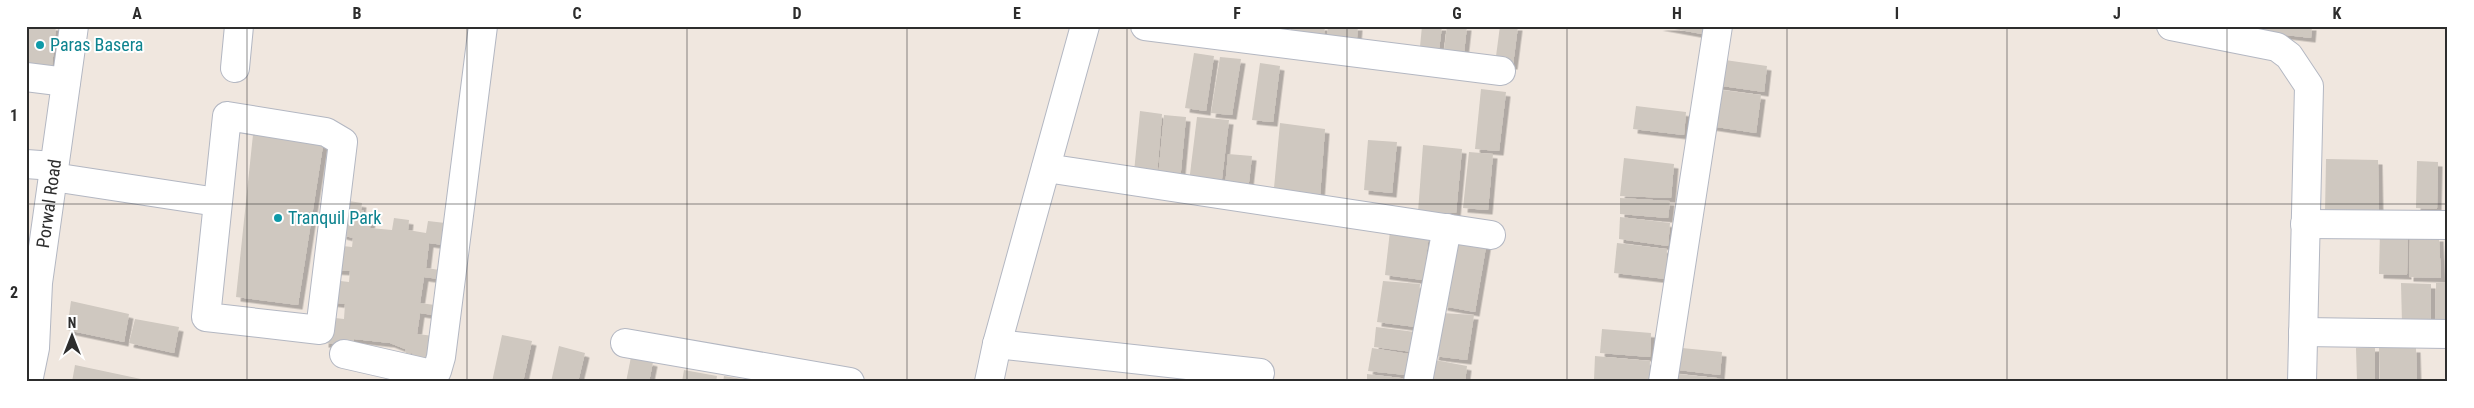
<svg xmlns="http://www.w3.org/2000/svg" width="2474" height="408" viewBox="0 0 2474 408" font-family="'Roboto Condensed',sans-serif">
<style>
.building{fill:#cfc8c0;filter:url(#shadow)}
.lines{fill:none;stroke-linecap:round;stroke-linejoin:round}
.minor-casing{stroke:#b3b7c2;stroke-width:30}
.minor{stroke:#fff;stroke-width:28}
.grid{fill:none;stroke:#2d2d2d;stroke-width:1;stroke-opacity:0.55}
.culture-dot{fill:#0f9aa8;stroke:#fff;stroke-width:2}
.labels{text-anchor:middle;stroke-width:4;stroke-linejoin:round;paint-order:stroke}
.culture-label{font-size:18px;fill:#0d838f;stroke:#fff;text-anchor:start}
.street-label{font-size:18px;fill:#2d2d2d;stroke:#fff}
.neatline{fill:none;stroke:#2d2d2d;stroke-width:2}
.grid-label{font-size:16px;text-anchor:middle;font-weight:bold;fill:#2d2d2d}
</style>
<defs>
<filter id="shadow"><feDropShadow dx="4.5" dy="4.5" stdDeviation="0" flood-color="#0004"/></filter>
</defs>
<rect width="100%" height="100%" fill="#f0e7df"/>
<g class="building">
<polygon points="26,26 56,26 52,67 26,64"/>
<polygon points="1291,26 1325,26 1323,44 1290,39"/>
<polygon points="1328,26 1358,26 1356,50 1326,46"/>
<polygon points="1422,26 1442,26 1438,58 1419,57"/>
<polygon points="1447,26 1467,26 1463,62 1443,59"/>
<polygon points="1500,26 1518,26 1513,65 1495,64"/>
<polygon points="1658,26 1704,26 1702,34"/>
<polygon points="2254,26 2312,26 2311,38 2253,31"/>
<polygon points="1194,53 1214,56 1206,111 1185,108"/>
<polygon points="1220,57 1241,59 1232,115 1211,113"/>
<polygon points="1718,59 1767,66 1764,92 1715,85"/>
<polygon points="1260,63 1280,66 1273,122 1252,120"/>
<polygon points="1481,89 1506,92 1499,151 1475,149"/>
<polygon points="1714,89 1761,95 1756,133 1710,126"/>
<polygon points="1636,106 1686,112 1684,135 1633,129"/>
<polygon points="1140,111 1162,114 1157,175 1134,172"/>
<polygon points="1164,115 1186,117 1180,181 1158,178"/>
<polygon points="1197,117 1229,120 1221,187 1189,182"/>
<polygon points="1280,123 1325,129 1320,196 1274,188"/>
<polygon points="254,125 324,139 298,305 236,297"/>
<polygon points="1368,140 1397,142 1392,193 1364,190"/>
<polygon points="1423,145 1462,149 1456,213 1418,212"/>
<polygon points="1469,152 1493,154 1488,210 1463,208"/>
<polygon points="1228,154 1252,156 1248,191 1225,187"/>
<polygon points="1624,158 1674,164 1671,198 1620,196"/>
<polygon points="2326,159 2378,160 2379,214 2325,213"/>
<polygon points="2417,161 2438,162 2437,209 2416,208"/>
<polygon points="1620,198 1670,201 1668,218 1620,214"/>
<polygon points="342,200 362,203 361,210 364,211 364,217 371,218 370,228 392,230 394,218 409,220 408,230 426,233 428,221 454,224 451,246 429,243 426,268 440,270 439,279 424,277 420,303 435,305 433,315 420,313 417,334 434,336 430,361 414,363 412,353 406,354 405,349 390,343 354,339 353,343 346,345 324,343 326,317 344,319 345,304 330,302 332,280 349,282 350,271 330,270 333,245 352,247 353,238 342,235"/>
<polygon points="1620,217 1670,223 1668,246 1619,239"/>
<polygon points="2380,230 2408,231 2407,275 2379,274"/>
<polygon points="1390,231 1429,235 1423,280 1385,275"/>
<polygon points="2410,237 2439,237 2441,278 2409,277"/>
<polygon points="2445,237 2448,237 2448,278 2446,278"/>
<polygon points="1452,241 1487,241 1475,312 1443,306"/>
<polygon points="1617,243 1667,249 1666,279 1614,273"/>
<polygon points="1383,281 1420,284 1416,327 1377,322"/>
<polygon points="2401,283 2431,284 2431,325 2402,324"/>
<rect x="2436" y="283" width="12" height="44"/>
<polygon points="71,301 129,314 124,342 67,330"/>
<polygon points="1442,313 1474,315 1467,360 1434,356"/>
<polygon points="135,319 179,327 174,353 129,343"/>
<polygon points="1376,327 1415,332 1413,352 1374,347"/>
<polygon points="1602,329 1651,333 1650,357 1600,353"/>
<polygon points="502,335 532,341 523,382 492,382"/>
<polygon points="559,346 585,353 578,382 551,382"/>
<polygon points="1672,347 1722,352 1720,375 1670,369"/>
<polygon points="2375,347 2375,382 2357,382 2356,348"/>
<polygon points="2379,347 2416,348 2417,382 2380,382"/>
<polygon points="1372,348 1409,354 1406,375 1368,371"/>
<polygon points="1595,356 1650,361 1649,382 1594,380"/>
<polygon points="631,357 653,362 649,382 626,382"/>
<polygon points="1435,360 1467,366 1465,382 1431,382"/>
<polygon points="75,365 141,379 140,382 72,382"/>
<polygon points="684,370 717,376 716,382 682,382"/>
<polygon points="1668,373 1717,378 1717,382 1666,382"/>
<polygon points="1367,374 1409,379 1409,382 1367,382"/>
<polygon points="724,376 755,381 755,382 723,382"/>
</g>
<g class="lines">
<g class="minor-casing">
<g id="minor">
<polyline points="1145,26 1501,71"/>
<polyline points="2171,26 2277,47 2289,56 2309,86 2302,382"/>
<polyline points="235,68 239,26"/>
<polyline points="26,77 66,82"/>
<polygon points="227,116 326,132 343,142 320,330 206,317"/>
<polyline points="26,164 54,166"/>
<polyline points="1046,168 1491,235"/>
<polyline points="53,177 217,202"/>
<polyline points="2305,224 2448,225"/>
<polyline points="2303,332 2448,334"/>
<polyline points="625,343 850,382"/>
<polyline points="997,344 1260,373"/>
<polyline points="344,354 427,373 437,371 441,357 483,26"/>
<path id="s1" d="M28 382 35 348 38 283 74 26"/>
<polyline points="989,382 997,344 1085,26"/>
<polyline points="1418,382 1447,228"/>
<polyline points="1663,382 1718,26"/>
</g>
</g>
<use href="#minor" class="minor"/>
</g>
<path class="grid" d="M247 26V382M467 26V382M687 26V382M907 26V382M1127 26V382M1347 26V382M1567 26V382M1787 26V382M2007 26V382M2227 26V382M26 204H2448"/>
<g class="culture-dot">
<circle cx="40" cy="45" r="5"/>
<circle cx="278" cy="218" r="5"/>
</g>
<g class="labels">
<g class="culture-label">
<text x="50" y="51">Paras Basera</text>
<text x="288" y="224">Tranquil Park</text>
</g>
<g class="street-label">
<text dy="6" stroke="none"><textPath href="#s1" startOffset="180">Porwal Road</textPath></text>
</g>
</g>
<rect width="2474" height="408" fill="none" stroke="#ffffff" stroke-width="55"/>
<g transform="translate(72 336)" stroke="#ffffff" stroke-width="4" paint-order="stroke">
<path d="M0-4L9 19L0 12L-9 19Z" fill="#2d2d2d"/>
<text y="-8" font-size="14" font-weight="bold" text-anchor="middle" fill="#2d2d2d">N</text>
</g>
<rect x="28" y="28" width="2418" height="352" class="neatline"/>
<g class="grid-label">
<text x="137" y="19">A</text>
<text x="357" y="19">B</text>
<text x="577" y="19">C</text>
<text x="797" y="19">D</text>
<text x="1017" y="19">E</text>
<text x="1237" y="19">F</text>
<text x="1457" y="19">G</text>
<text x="1677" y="19">H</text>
<text x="1897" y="19">I</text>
<text x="2117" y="19">J</text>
<text x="2337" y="19">K</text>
<text x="14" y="121">1</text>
<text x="14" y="298">2</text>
</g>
</svg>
